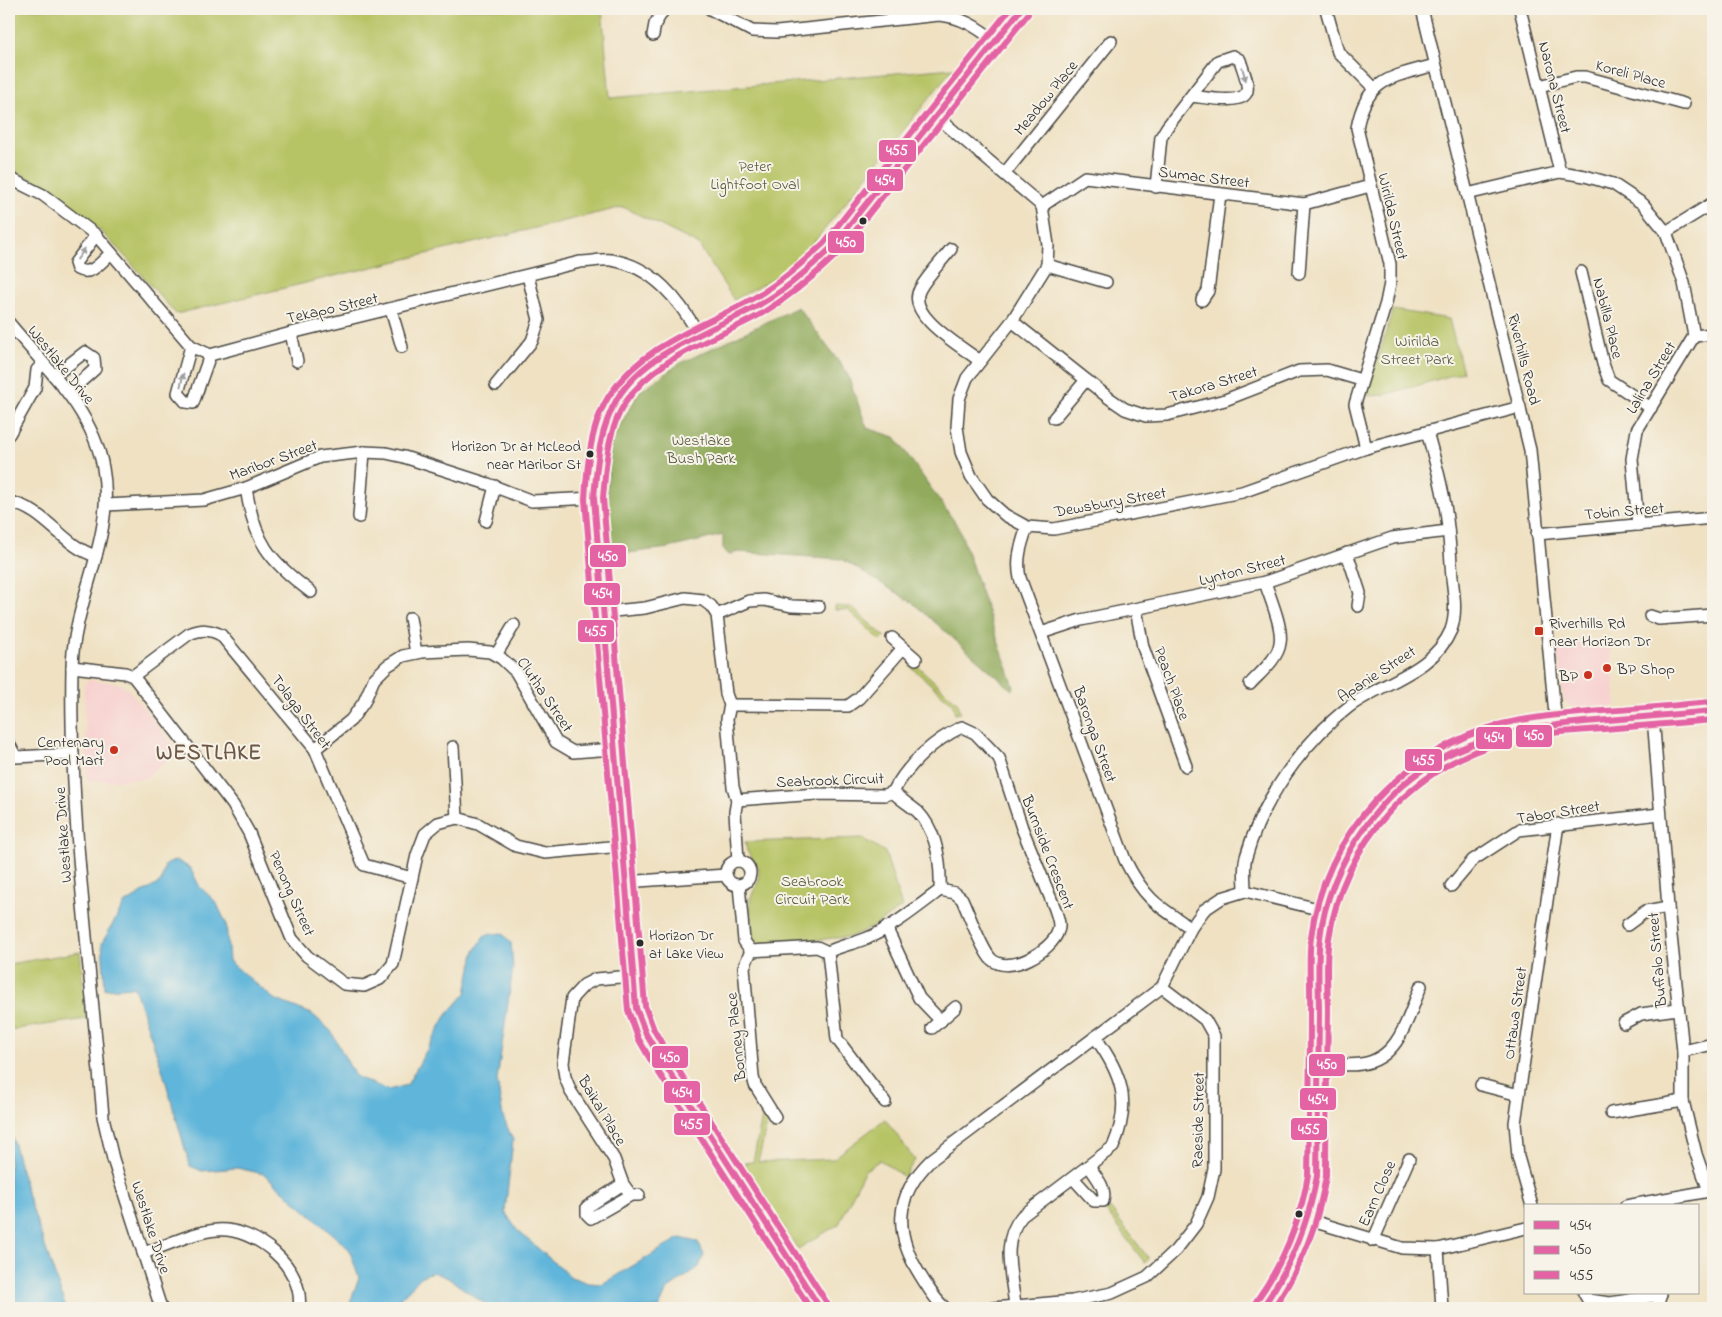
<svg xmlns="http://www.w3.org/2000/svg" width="1722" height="1317" viewBox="0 0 1722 1317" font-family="'Indie Flower',sans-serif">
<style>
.built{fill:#f7d0cf}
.green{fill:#b7c466;stroke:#717848}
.forest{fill:#91aa5b;stroke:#5e6a43}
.water{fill:#5eb5da;stroke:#447082}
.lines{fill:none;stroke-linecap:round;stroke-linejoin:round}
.minor-casing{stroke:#484642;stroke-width:14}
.minor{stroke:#fff;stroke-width:11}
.bus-1-casing{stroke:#f7f3e8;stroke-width:10}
.bus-2-casing{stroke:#f7f3e8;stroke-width:10}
.bus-3-casing{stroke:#f7f3e8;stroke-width:10}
.bus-1{stroke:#e463a4;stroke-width:6}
.bus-2{stroke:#e463a4;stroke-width:6}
.bus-3{stroke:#e463a4;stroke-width:6}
.oneway{fill:#a0a0a0}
.bus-dot{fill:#2b2b2b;stroke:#f7f3e8;stroke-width:2}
.poi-dot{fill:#c8321e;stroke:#f7f3e8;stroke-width:2}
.labels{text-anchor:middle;stroke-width:4;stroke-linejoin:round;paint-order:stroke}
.bus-label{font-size:15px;fill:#2b2b2b;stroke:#f7f3e8;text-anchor:end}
.street-label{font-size:16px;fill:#2b2b2b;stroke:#f7f3e8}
.park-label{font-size:16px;fill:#55593d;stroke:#f7f3e8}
.poi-label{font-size:16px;fill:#2b2b2b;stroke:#f7f3e8;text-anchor:start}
.district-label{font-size:21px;font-weight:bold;letter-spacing:1px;fill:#6e5847;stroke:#f7f3e8}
.line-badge{stroke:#f7f3e8;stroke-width:2}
.badge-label{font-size:14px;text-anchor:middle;font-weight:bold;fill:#fff}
</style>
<rect width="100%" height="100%" fill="#f7f3e8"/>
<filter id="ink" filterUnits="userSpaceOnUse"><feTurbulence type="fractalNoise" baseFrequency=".02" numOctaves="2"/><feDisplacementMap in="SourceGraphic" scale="10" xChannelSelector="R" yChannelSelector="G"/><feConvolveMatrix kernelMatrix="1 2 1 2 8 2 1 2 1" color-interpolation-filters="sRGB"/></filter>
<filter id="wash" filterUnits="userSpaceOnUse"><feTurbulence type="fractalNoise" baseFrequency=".0096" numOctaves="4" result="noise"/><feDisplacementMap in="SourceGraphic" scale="20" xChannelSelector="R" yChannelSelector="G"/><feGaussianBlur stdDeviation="1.12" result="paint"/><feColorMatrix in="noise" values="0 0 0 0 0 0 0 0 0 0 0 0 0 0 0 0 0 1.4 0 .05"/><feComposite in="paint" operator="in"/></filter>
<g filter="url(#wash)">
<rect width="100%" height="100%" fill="#efe1c2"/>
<g class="built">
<polygon points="1610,640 1616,706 1583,709 1572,707 1565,702 1563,697 1557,645"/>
<polygon points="88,680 118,683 128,689 179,752 143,779 87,781 84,686"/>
</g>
<g class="green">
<path d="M9 9H602L610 98 953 68 788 275 786 271 734 300 698 244 623 207 176 314C127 259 80 197 9 169Z"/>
<polygon points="1393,310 1449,319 1463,372 1384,395 1366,396"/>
<polygon points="835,606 851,607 885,637 881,641 848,610 835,610"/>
<polygon points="913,662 958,703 960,713 955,714 953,704 910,666"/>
<polygon points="862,838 885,852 902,907 873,927 849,937 753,945 750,899 759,880 758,866 747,851 745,842"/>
<polygon points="80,952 86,1019 9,1030 9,964"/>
<polygon points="763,1112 768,1120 758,1162 833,1159 885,1119 915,1160 904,1177 880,1160 864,1171 839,1224 798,1249 743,1163 753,1162"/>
<polygon points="1110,1208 1149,1259 1145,1263 1106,1211"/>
</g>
<polygon class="forest" points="798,307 847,373 867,428 895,437 959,528 1014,687 1012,690 913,603 842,559 737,552 729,555 723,549 723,535 669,548 611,555 607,492 611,441 639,392 679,364"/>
<g class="water">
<polygon points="176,860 190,868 200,887 216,902 226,923 229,961 274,999 312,1014 331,1031 355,1076 388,1090 407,1085 446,1016 466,993 474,953 485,935 502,933 511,943 513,968 497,1080 503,1117 513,1140 505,1212 517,1230 571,1277 588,1283 602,1284 680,1238 698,1242 704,1255 699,1267 667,1290 659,1308 491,1308 448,1278 433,1272 422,1276 391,1308 348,1308 359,1278 349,1249 264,1174 237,1168 202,1171 190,1166 162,1069 134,987 105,989 102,943 124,904 161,882 165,865"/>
<polygon points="9,1126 28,1196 66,1308 9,1308"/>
</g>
</g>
<g filter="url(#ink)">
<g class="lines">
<g class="minor-casing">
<g id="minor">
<path d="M710 9 752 31 777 32 939 15C962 17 977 27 995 41"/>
<polyline points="1326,9 1338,52 1373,87"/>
<polyline points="1422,9 1530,450 1556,725"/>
<polyline points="1520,9 1560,172"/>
<polyline points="653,35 655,24 664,9"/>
<polyline points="1539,86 1576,77 1585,77 1684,104"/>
<polyline points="936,116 1042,206 1048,245 1047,265 1012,321 967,378 959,399 957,427 961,452 971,476 987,499 1005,515 1027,527 1054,529 1242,492 1366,448 1520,407"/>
<polyline points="1005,173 1111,41"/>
<path d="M9 178 43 195 96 235 191 346 210 355 295 332 580 262C590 262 602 259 611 260 653 266 680 301 699 335"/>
<path d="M1156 187 1161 137 1167 127 1218 61 1233 56 1240 60C1242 68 1249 82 1247 91 1243 106 1204 97 1191 96"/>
<polyline points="1467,194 1560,172 1585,176 1613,184 1643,204 1666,232 1684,283 1694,336 1637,430 1632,459 1638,525"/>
<polyline points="1042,206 1085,177 1304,204 1370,186"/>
<polyline points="1666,232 1713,203"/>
<path d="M96 235 75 263 77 269C91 277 101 262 111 253"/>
<path d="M951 249C941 262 928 275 920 289 905 315 961 346 980 361"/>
<polyline points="1047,265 1106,282"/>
<polyline points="1581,272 1603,364 1609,380 1651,408"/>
<polyline points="1299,273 1304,204"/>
<polyline points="1202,300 1208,291 1220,194"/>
<polyline points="391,310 402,347"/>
<polyline points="1012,321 1109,398 1125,409 1146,416 1167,415 1225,400 1299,371 1327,370 1361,380"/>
<path d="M9 323C45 367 93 410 103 468 116 537 73 600 72 668 69 818 91 968 103 1117L113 1159 161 1308"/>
<polyline points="291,333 297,361"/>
<polyline points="1694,336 1713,334"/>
<polyline points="191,346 178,393 186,402 193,403 210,355"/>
<polyline points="54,376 85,352 94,358 95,369 68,393"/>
<polyline points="496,385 532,341 539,320 528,276"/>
<polyline points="1054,418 1086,380"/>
<polyline points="9,434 35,388 37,370 43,364"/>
<path d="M1366 448 1355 404 1386 303 1390 283V264L1357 128C1366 78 1392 77 1435 65"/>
<path d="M246 488C254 541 269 561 311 592"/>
<path d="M9 502C46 509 62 546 96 556"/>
<polyline points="106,505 204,500 246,488 320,457 364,452 386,453 404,457 488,484 532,501 594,498"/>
<polyline points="359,517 364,452"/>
<polyline points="486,521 495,486"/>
<path d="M1027 527C1021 545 1016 559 1020 578L1125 860C1144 898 1156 905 1191 928"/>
<polyline points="1537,534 1713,518"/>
<polyline points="1347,553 1360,593 1358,606"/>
<polyline points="1136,609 1143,647 1186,766"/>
<polyline points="603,612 645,608 685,598 703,600 711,606 717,615 726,694 730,705 727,719 733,787 737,800 735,812 738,861"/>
<polyline points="717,615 749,601 764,600 791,606 819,607"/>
<polyline points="1650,616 1659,619 1713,615"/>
<polyline points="410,618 416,653"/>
<polyline points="1041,633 1081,620 1265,582 1392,538 1448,531"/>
<polyline points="892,638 916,659"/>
<polyline points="496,655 514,625"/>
<polyline points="72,667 125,673 133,676 233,805 249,833 292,939 307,956 344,984 364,986 380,979 393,964 417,855 425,834 438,823 457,818 478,824 516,846 545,853 621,846"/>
<path d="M133 676 189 634C202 629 209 629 221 635L315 749 364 865 412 878"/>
<path d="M1250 684C1260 673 1278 659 1280 643 1283 627 1270 598 1265 582"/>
<polyline points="730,705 848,706 859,698 903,648"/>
<polyline points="1653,716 1668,907 1683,1051 1683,1101 1696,1154 1709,1191 1713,1196"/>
<polyline points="9,744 16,757 73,754"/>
<polyline points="453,747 457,818"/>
<polyline points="315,749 351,720 364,702 374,679 387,666 403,656 422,652 468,650 490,652 501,658 516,672 556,742 573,752 613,749"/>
<path d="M893 792C908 764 934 740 962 727L975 733 999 758 1022 828 1055 909C1057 916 1061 924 1058 931 1052 951 1009 976 991 959 982 950 968 912 962 899L955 893 940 890"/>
<path d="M737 800 817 794 885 795 893 792C901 800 910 805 918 812 937 832 941 863 940 890 919 906 889 930 865 939 852 944 840 946 828 952L817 947 751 951 744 941 739 885"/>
<circle cx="738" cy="873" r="12"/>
<polyline points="624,882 726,875"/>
<polyline points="1451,886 1473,860 1519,830 1660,814"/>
<path d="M1245 891C1245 880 1243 867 1246 857 1262 800 1303 742 1350 706 1383 682 1434 671 1451 630 1457 614 1454 594 1452 578 1450 550 1449 522 1443 495 1439 474 1433 453 1427 432"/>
<polyline points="1627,925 1646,911 1668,907"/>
<polyline points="886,927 919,998 941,1021"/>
<polyline points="751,951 744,967 753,1077 755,1085 775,1117"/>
<polyline points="828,952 837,1039 885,1102"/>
<polyline points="632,976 596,979 584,985 572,998 563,1063 565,1077 571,1092 614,1159 623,1184 631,1195 639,1195"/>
<polyline points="1624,1023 1641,1014 1677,1009"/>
<polyline points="932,1028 956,1007"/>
<polyline points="1683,1051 1713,1044"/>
<path d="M1318 1064C1332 1064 1347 1066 1361 1064 1400 1059 1408 1016 1421 986"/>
<polyline points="1481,1085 1519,1095"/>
<polyline points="1611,1113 1683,1101"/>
<path d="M1073 1178 1094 1201H1103C1107 1188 1096 1177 1089 1166"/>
<polyline points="623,1184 587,1207 587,1214 591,1218 631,1195"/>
<polyline points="1532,1206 1518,1157 1515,1123 1558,824"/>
<polyline points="1626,1206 1709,1191"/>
<polyline points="1309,1220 1402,1248 1438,1249 1526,1228"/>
<polyline points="1373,1241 1409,1159"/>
<polyline points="1438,1249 1442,1308"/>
<path d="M143 1253C167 1246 192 1232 217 1230 255 1227 305 1267 299 1308"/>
<polyline points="1584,1293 1588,1300 1610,1303 1661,1295"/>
<path d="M1015 1306C1012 1275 1000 1241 1022 1216L1113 1147C1132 1103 1122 1074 1095 1037"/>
<path d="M820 1308 658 1054 646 1034 636 1008 594 498C591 319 743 353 830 249L1021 9"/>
<path d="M945 1308C935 1300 929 1289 922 1278 894 1235 893 1197 931 1160L1162 987 1191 928 1204 910 1222 898 1245 891 1326 911"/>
<polyline points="993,1308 1072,1301 1112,1293 1147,1277 1176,1250 1196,1224 1208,1197 1214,1169 1214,1036 1205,1020 1162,987"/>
<path d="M1262 1308C1293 1268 1309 1226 1317 1176L1320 938C1327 905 1336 872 1354 842 1387 789 1442 748 1503 733 1532 725 1563 724 1593 721 1633 718 1673 714 1713 711"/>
<polyline points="1657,1308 1661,1293"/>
</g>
</g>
<use href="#minor" class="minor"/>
<g class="bus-1-casing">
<g id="bus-1">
<path d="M820 1308 658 1054 646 1034 636 1008 594 498C597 464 599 430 617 399 644 353 711 331 755 307 784 292 806 271 830 249L1021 9"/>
<path d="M1262 1308C1291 1267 1308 1225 1317 1176 1318 1122 1318 1068 1319 1014 1319 989 1317 962 1320 938 1324 900 1341 861 1363 830 1424 741 1508 728 1608 720 1643 717 1678 714 1713 711"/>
</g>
</g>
<g class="bus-2-casing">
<g id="bus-2">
<path d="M827 1303 665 1049 654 1030 645 1006 603 498C606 466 607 431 625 403 656 356 715 340 761 314 789 297 812 278 836 255L1028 14"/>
<path d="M1273 1308C1301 1269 1318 1224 1326 1176 1326 1122 1327 1068 1328 1013 1328 989 1325 962 1329 938 1344 842 1413 766 1506 741 1538 733 1571 731 1604 729 1640 726 1677 723 1713 720"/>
</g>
</g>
<g class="bus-3-casing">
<g id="bus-3">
<path d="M1255 1303C1283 1264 1300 1223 1308 1175 1309 1121 1310 1067 1310 1012 1311 988 1308 961 1311 937 1324 834 1403 750 1502 724 1535 716 1569 714 1603 711 1639 709 1676 705 1712 702"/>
<path d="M810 1308 650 1059 638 1038 628 1010 585 499C587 465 591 421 611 393 645 344 702 327 752 299 779 284 801 264 824 243L1010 9"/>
</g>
</g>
<use href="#bus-1" class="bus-1"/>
<use href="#bus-2" class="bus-2"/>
<use href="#bus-3" class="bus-3"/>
</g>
<defs><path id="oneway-solid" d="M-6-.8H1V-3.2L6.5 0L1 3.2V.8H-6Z" transform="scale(1.25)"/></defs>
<g class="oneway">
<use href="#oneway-solid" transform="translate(1244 74) rotate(75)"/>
<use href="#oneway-solid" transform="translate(81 254) rotate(-55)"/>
<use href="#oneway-solid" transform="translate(182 380) rotate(-77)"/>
</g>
</g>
<g class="bus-dot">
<circle cx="863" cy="221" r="4.5"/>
<circle cx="590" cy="454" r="4.5"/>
<circle cx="640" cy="943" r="4.5"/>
<circle cx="1299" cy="1214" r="4.5"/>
</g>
<g class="poi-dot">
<rect x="1534" y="626" width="10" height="10" rx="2.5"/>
<circle cx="1607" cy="668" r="5"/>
<circle cx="1588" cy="675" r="5"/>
<circle cx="114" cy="750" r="5"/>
</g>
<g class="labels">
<g class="bus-label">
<text x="581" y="451">Horizon Dr at McLeod<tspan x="581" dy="18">near Maribor St</tspan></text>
<text x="649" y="940" text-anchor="start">Horizon Dr<tspan x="649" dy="18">at Lake View</tspan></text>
</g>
<g class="street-label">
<text transform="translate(1631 73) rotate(15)" y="6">Koreli Place</text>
<text transform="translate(1556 87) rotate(76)" y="6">Narona Street</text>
<text transform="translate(1045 97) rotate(-51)" y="6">Meadow Place</text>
<text transform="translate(1204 176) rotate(7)" y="6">Sumac Street</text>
<text transform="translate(1394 216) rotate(77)" y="6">Wirilda Street</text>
<text transform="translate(332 307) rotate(-13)" y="6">Tekapo Street</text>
<text transform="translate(1609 318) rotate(76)" y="6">Nabilla Place</text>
<text transform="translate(1525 359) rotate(76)" y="6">Riverhills Road</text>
<text transform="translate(62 364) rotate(51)" y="6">Westlake Drive</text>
<text transform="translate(1650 377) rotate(-59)" y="6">Lalina Street</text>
<text transform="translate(1213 383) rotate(-17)" y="6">Takora Street</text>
<text transform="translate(273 459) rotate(-20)" y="6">Maribor Street</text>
<text transform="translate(1110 501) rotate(-10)" y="6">Dewsbury Street</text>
<text transform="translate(1624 510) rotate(-5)" y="6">Tobin Street</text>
<text transform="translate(1242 569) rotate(-14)" y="6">Lynton Street</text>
<text transform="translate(1376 673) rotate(-33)" y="6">Apanie Street</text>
<text transform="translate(1173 683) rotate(70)" y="6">Peach Place</text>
<text transform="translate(546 694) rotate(56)" y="6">Clutha Street</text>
<text transform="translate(302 711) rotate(53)" y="6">Tolaga Street</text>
<text transform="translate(1096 734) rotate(70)" y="6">Baronga Street</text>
<text transform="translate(830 779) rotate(-2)" y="6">Seabrook Circuit</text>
<text transform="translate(1558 811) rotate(-9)" y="6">Tabor Street</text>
<text transform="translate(62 835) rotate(-94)" y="6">Westlake Drive</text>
<text transform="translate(1049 852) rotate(69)" y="6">Burnside Crescent</text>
<text transform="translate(293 893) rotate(66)" y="6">Penong Street</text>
<text transform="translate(1656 960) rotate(-95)" y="6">Buffalo Street</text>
<text transform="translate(1514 1013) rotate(-82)" y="6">Ottawa Street</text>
<text transform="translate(735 1037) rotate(-96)" y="6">Bonney Place</text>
<text transform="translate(603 1110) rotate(59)" y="6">Baikal Place</text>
<text transform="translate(1197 1120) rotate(-89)" y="6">Raeside Street</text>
<text transform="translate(1376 1193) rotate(-66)" y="6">Earn Close</text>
<text transform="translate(152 1227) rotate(72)" y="6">Westlake Drive</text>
</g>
<g class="park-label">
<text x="755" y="171">Peter<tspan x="755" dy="18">Lightfoot Oval</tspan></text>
<text x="1417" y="346">Wirilda<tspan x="1417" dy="18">Street Park</tspan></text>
<text x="701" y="445">Westlake<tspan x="701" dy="18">Bush Park</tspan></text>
<text x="812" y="886">Seabrook<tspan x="812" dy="18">Circuit Park</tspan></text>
</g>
<g class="poi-label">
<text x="1549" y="628">Riverhills Rd<tspan x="1549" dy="18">near Horizon Dr</tspan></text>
<text x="1617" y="674">BP Shop</text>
<text x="1578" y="681" text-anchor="end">BP</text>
<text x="104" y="747" text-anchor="end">Centenary<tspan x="104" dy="18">Pool Mart</tspan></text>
</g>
<g class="district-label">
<text x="209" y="759">WESTLAKE</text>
</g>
</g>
<g class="line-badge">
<rect x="878" y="139" width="39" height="24" rx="5" fill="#e463a4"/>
<rect x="866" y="168" width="38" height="24" rx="5" fill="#e463a4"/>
<rect x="827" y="230" width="38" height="24" rx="5" fill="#e463a4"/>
<rect x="589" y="544" width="38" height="24" rx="5" fill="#e463a4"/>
<rect x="583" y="582" width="38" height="24" rx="5" fill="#e463a4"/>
<rect x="577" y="619" width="38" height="24" rx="5" fill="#e463a4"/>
<rect x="1515" y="724" width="38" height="24" rx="5" fill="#e463a4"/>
<rect x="1475" y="726" width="38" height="24" rx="5" fill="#e463a4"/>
<rect x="1404" y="748" width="39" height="24" rx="5" fill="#e463a4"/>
<rect x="651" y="1045" width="38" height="24" rx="5" fill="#e463a4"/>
<rect x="1308" y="1053" width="38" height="24" rx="5" fill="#e463a4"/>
<rect x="663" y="1080" width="38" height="24" rx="5" fill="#e463a4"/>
<rect x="1299" y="1087" width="38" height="24" rx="5" fill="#e463a4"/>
<rect x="673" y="1112" width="38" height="24" rx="5" fill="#e463a4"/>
<rect x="1290" y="1117" width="38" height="24" rx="5" fill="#e463a4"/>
</g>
<g class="badge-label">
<text x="897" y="155">455</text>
<text x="885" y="185">454</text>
<text x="846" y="247">450</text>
<text x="608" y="561">450</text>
<text x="602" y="598">454</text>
<text x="596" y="636">455</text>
<text x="1534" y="740">450</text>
<text x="1494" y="742">454</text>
<text x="1424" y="765">455</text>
<text x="670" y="1062">450</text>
<text x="1327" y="1069">450</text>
<text x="682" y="1097">454</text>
<text x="1318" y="1104">454</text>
<text x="692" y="1129">455</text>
<text x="1309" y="1134">455</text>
</g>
<rect width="1722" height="1317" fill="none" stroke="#f7f3e8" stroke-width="30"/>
<rect x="1524" y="1204" width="175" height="90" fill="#f7f3e8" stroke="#a5a39c"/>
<rect x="1534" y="1221" width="25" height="8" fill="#e463a4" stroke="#a5a39c"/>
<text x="1570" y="1230" font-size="15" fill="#2b2b2b">454</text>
<rect x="1534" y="1246" width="25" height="8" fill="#e463a4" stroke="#a5a39c"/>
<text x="1570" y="1254" font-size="15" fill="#2b2b2b">450</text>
<rect x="1534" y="1271" width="25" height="8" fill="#e463a4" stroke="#a5a39c"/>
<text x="1570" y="1280" font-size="15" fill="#2b2b2b">455</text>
</svg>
